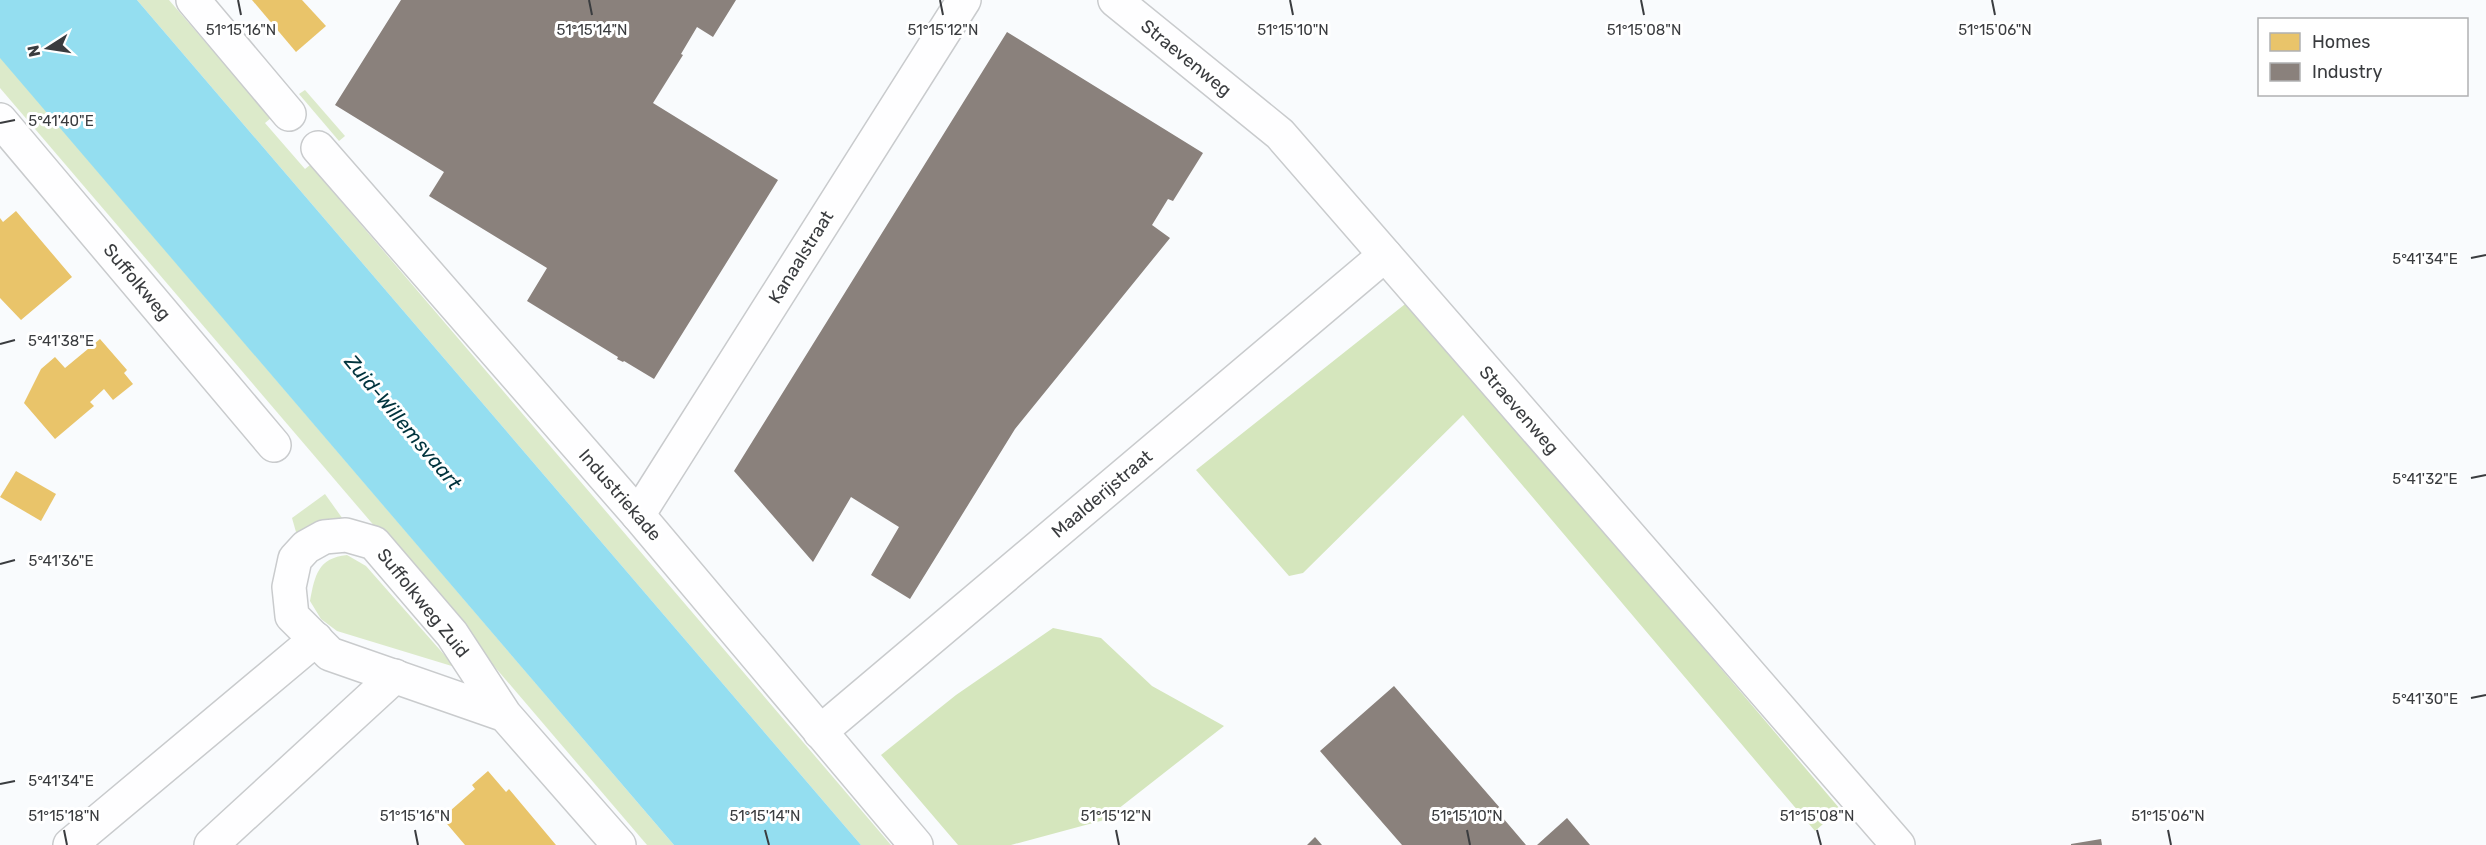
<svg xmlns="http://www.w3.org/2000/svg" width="2486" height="845" viewBox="0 0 2486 845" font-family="Rubik,sans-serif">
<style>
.green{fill:#dceaca}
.forest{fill:#d5e6bd}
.water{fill:#94def0}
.homes{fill:#e9c46a}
.industry{fill:#8a817c}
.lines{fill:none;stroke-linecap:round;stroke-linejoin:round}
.minor-casing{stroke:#c9cbcd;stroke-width:36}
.minor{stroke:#fefeff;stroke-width:33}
.ticks{fill:none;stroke:#3a3c3f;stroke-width:2}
.labels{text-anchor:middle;stroke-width:6;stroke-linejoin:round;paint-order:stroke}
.street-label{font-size:18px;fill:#3a3c3f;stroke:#fff}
.water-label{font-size:20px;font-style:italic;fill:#00333d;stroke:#fff}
.ticks-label{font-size:15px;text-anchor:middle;fill:#3a3c3f;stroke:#fff;stroke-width:6;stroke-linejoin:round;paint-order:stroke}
</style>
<rect width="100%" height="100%" fill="#f9fbfd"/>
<g class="green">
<polygon points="137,0 169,0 271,118 265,123 305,169 310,165 891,845 861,845"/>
<polygon points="0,57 674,845 647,845 0,88"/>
<polygon points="305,90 345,136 339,141 299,94"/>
<polygon points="325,494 345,522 298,539 292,518"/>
<path d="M347 555 366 566 455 667 337 631 321 619 310 601C315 575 318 558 347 555Z"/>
</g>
<g class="forest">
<polygon points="1409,301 1840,809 1815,831 1463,415 1303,573 1289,576 1196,470"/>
<polygon points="1053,628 1101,638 1152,686 1224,726 1104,820 1011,845 958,845 881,755 956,695"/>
</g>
<polygon class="water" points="0,0 137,0 861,845 674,845 0,58"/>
<g class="homes">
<polygon points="252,0 302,0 326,26 296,52"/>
<polygon points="16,211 72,277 21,320 0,298 0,218 3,222"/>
<polygon points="100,339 127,370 124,373 133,384 113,400 104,389 90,402 94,406 55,439 24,403 41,369 55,357 65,368"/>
<polygon points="16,471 56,494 41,521 0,497"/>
<polygon points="488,771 506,792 509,789 556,845 465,845 442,818 475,789 472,785"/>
</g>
<g class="industry">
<polygon points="401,0 736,0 713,37 697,27 681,54 683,55 653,103 778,180 654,379 624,361 623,362 617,359 618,357 527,301 547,268 429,196 444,172 335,105"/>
<polygon points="1007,32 1203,153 1173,201 1168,199 1152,225 1170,238 1015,429 910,599 871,575 899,527 851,497 813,562 734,471"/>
<polygon points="1394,686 1500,808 1497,811 1526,845 1402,845 1320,751"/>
<polygon points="1567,818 1590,845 1537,845"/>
<polygon points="1315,837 1322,845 1307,845"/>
<polygon points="2101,839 2102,845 2071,845 2071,844"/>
</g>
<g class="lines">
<g class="minor-casing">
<g id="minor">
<polyline points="193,0 289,114"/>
<polyline points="1115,0 1280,134 1898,845"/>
<polyline points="0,120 274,445"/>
<polyline points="318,148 638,515 916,845"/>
<polyline points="638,515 964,0"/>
<polyline points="505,715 330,654 292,616 289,587 295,559 306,547 324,537 346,535 374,543 452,634 505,715 619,845"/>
<polyline points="820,732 1385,255"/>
<polyline points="70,845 316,639"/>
<polyline points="211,845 395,676"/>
</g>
</g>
<use href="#minor" class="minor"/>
</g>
<path class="ticks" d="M238 0 241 15M589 0 592 15M940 0 943 15M1290 0 1293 15M1641 0 1644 15M1992 0 1995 15M0 123 15 120M2471 258 2486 255M0 344 15 340M2471 478 2486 475M0 564 15 560M2471 698 2486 695M0 784 15 781M64 830 67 845M415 830 418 845M765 830 769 845M1116 830 1119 845M1467 830 1470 845M1817 830 1821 845M2168 830 2171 845"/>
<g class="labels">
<g class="street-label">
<text transform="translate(1186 58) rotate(39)" y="6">Straevenweg</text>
<text transform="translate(801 257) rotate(-58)" y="6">Kanaalstraat</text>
<text transform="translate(137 282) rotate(50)" y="6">Suffolkweg</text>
<text transform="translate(1519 410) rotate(49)" y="6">Straevenweg</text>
<text transform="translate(1102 494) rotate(-40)" y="6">Maalderijstraat</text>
<text transform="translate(620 495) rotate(49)" y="6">Industriekade</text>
<text transform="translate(423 603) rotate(51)" y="6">Suffolkweg Zuid</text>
</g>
<g class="water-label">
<text transform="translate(403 422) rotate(50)" y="7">Zuid-Willemsvaart</text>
</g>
</g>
<g class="ticks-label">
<text x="241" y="35">51°15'16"N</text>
<text x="592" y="35">51°15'14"N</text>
<text x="943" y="35">51°15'12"N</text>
<text x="1293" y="35">51°15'10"N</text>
<text x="1644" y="35">51°15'08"N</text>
<text x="1995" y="35">51°15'06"N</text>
<text x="61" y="126">5°41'40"E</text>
<text x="2425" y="264">5°41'34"E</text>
<text x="61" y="346">5°41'38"E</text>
<text x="2425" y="484">5°41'32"E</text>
<text x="61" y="566">5°41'36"E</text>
<text x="2425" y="704">5°41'30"E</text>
<text x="61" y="786">5°41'34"E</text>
<text x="64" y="821">51°15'18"N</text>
<text x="415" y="821">51°15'16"N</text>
<text x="765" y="821">51°15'14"N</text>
<text x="1116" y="821">51°15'12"N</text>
<text x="1467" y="821">51°15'10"N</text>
<text x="1817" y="821">51°15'08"N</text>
<text x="2168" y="821">51°15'06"N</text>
</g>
<rect x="2258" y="18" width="210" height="78" fill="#ffffff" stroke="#b0b1b2" stroke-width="1.5"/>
<rect x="2270" y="33" width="30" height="18" fill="#e9c46a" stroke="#b0b1b2" stroke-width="1.5"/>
<text x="2312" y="48" font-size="18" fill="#3a3c3f">Homes</text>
<rect x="2270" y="63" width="30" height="18" fill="#8a817c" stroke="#b0b1b2" stroke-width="1.5"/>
<text x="2312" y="78" font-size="18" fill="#3a3c3f">Industry</text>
<g transform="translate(48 48) rotate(258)" stroke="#ffffff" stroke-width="4.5" paint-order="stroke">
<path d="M0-4.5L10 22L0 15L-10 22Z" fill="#3a3c3f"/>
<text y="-9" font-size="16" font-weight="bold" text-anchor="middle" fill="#3a3c3f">N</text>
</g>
</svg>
